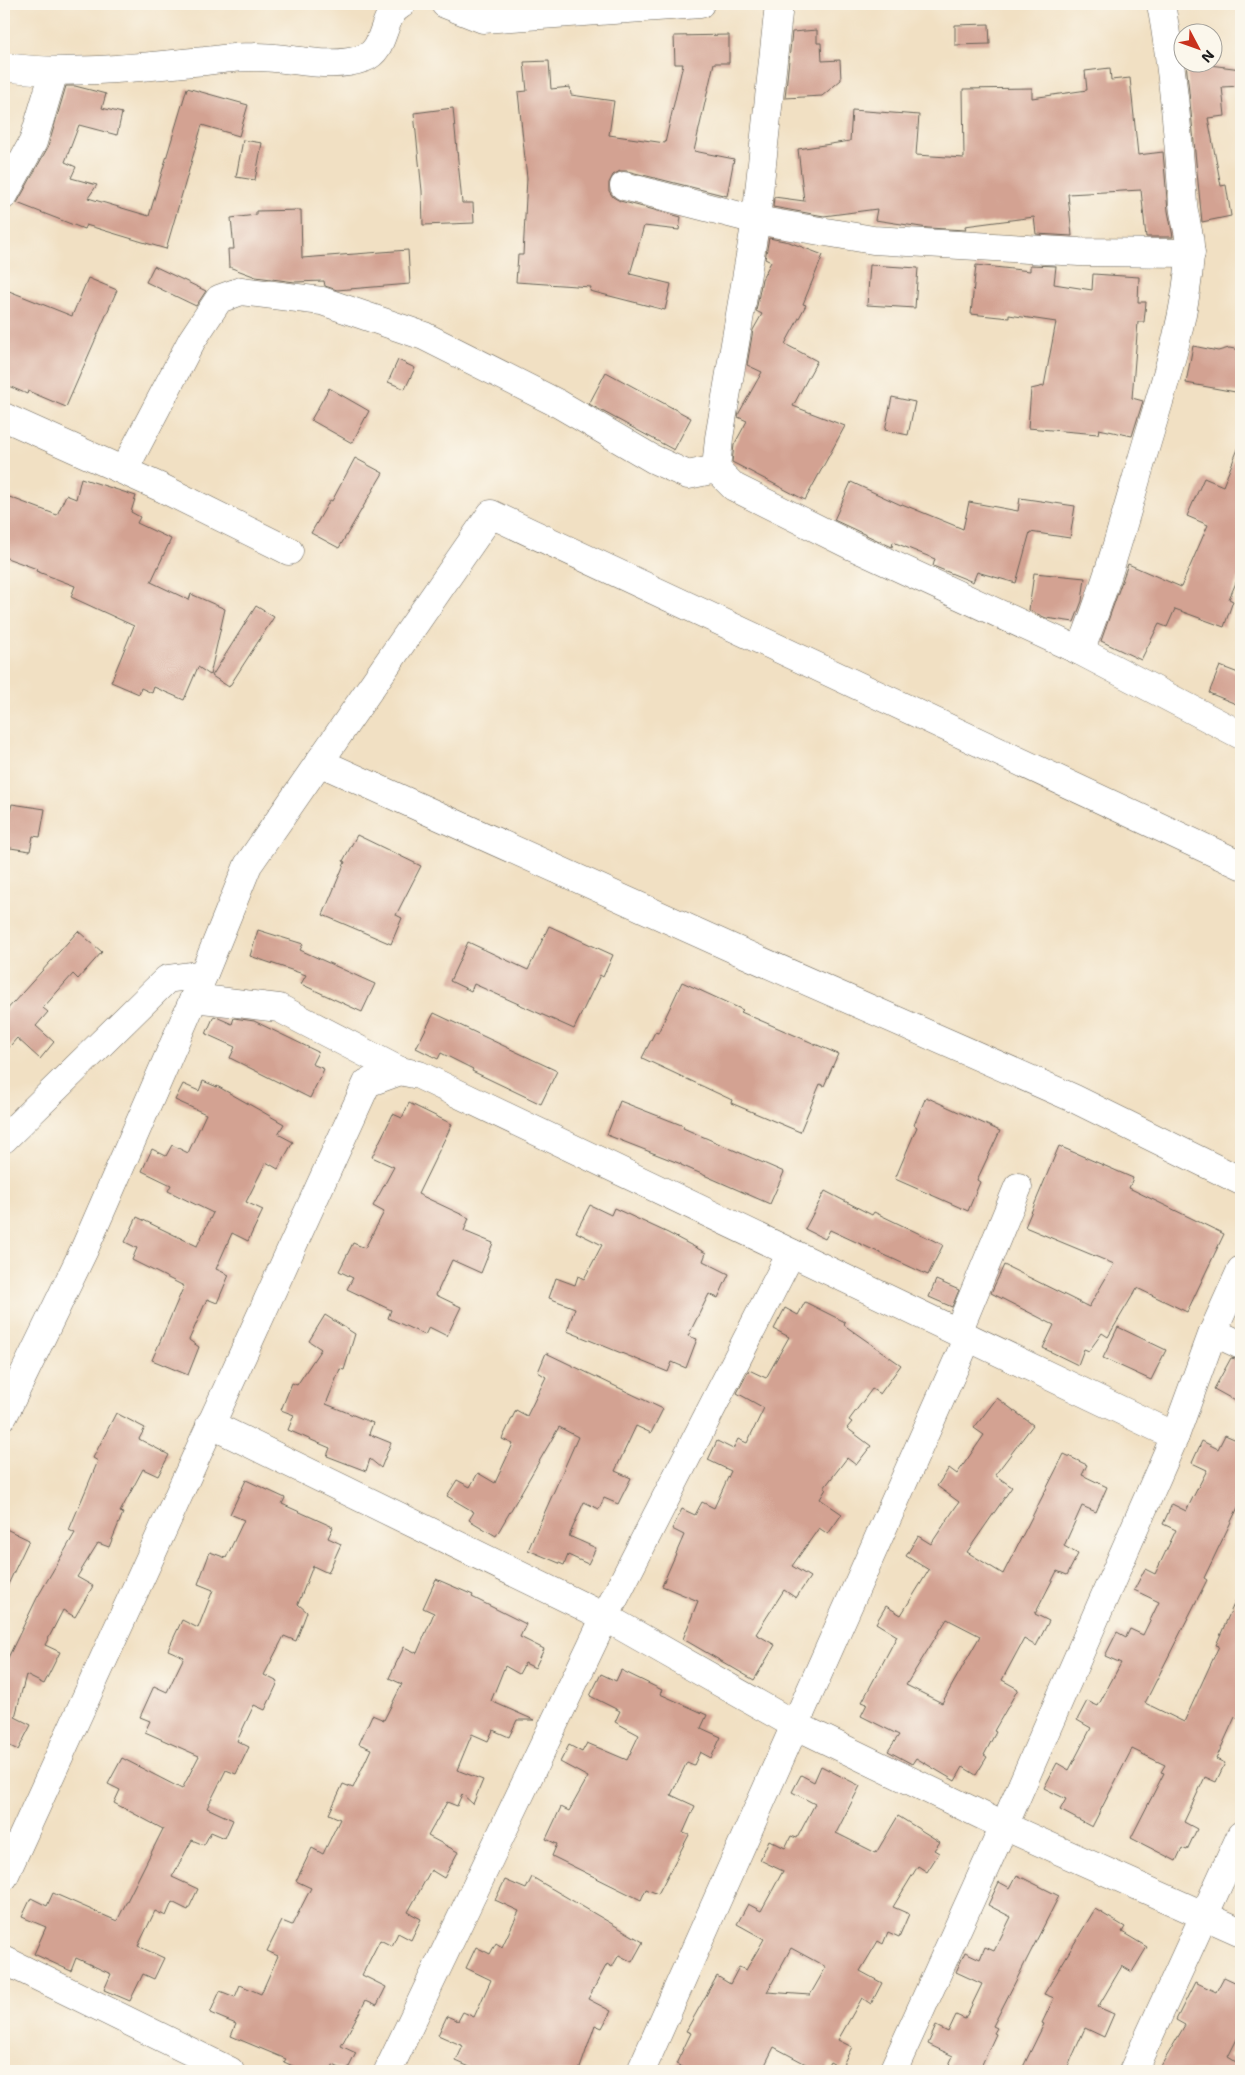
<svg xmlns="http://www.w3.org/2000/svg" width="1245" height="2075" viewBox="0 0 1245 2075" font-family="'Shantell Sans',sans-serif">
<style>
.building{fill:#d3a292;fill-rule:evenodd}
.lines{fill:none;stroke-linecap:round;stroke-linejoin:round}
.minor-casing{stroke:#676156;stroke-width:29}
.minor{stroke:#fff;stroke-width:28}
</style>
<rect width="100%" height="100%" fill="#fbf7ec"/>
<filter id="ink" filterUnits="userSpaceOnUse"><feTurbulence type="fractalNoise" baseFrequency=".02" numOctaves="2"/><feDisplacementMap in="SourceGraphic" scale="10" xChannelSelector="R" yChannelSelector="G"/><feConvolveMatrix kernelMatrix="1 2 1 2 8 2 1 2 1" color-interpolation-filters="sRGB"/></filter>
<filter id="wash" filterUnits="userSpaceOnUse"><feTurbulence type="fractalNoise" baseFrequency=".0096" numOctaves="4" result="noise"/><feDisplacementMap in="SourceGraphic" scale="20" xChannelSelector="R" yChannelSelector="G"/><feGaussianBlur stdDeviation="1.12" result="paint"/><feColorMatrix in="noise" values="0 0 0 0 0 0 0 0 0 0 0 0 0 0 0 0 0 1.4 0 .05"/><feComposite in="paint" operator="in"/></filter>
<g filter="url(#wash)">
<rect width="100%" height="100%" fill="#f1e0c3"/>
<g id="blocks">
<g class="building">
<polygon points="989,24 990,44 955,45 955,25"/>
<polygon points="817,30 817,43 821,43 822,61 840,60 841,80 822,96 785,98 792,32"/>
<polygon points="729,35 729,63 714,63 694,151 734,159 727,196 627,171 620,171 613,175 609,183 609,191 613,197 620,201 681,217 679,230 644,226 630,274 671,284 665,310 590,291 591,287 516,282 518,255 523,255 527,178 518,92 527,91 524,62 549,61 551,89 570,87 571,95 614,101 609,135 665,143 683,64 675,64 674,36"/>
<polygon points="1186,62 1241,69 1241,86 1222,87 1225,116 1208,118 1221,186 1226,185 1231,216 1202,222"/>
<polygon points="1110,68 1111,80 1130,78 1138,155 1163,152 1168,211 1173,237 1146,237 1141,190 1068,194 1072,236 1036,234 1034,217 965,226 966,230 928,228 875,220 877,209 824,216 773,207 774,197 804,201 798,149 850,141 852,110 919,115 916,155 964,158 963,89 1032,88 1032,98 1087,90 1085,71"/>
<polygon points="66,86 75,86 106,94 102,108 122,113 117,135 79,125 65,162 76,167 71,178 97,185 88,198 149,216 187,88 248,105 239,136 202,125 166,249 86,225 84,229 17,203 48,147"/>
<polygon points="453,108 462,203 473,203 474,223 423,225 422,191 414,113"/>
<polygon points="243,140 262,143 255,180 236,177"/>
<polygon points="301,210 302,258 408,250 410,284 337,290 325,286 324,281 295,282 256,277 229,267 228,249 234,249 231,218 256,215 256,211"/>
<polygon points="769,238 789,242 823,255 803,304 806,305 785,344 817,361 793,406 845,426 805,500 732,462 734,445 747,421 738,417 739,413 762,372 747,365 753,330 762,314 756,311 762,279 771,262 765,259"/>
<polygon points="870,265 918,268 915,308 867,305"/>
<polygon points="976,265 1030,271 1030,265 1056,266 1054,284 1092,290 1093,274 1139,277 1138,302 1146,302 1144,322 1138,322 1132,398 1143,401 1132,436 1099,429 1098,434 1028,428 1031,389 1044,386 1056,322 1009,315 1009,318 971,314"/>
<polygon points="154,266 206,291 196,306 146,282"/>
<polygon points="88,278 117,290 66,407 28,391 27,394 4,384 4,289 72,316"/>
<polygon points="1193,346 1218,351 1229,348 1241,350 1241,393 1186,383"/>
<polygon points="398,360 415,368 405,389 388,382"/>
<polygon points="606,372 691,418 674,450 589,404"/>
<polygon points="329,388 369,411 352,443 311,420"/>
<polygon points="892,397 915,402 908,435 885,430"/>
<polygon points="1240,444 1241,444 1241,571 1229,599 1233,601 1224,627 1175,609 1167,627 1159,624 1141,660 1101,641 1128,564 1181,587 1208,525 1187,516 1204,478 1223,486"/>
<polygon points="355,458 383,473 339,548 311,533 330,500 332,501"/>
<polygon points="81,478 136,496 131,512 140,517 137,523 171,539 151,582 189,600 191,594 225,609 210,675 198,667 184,700 154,687 152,693 141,688 139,694 111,682 134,626 71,597 75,586 36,571 37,569 4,557 4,495 57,515 66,495 76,499"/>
<polygon points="851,482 901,505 902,504 963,529 969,502 1018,511 1020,498 1075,506 1070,538 1030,532 1016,583 977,572 973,582 933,566 935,559 893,542 892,547 834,520"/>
<polygon points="1034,573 1085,578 1082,601 1074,622 1046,618 1029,610"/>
<polygon points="256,606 274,617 229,687 212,676"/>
<polygon points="1220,666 1241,674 1241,706 1209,693"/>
<polygon points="12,804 45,809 40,837 33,836 30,851 4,847 4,811 10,812"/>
<polygon points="357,835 421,866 396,915 402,918 391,944 323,915 345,862 343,861"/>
<polygon points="549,926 613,955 603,977 600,975 574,1029 474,984 471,991 450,981 468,942 528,970"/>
<polygon points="258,930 303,944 300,950 375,984 362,1012 301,984 306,975 250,956"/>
<polygon points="78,931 102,952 78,979 73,974 43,1008 48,1012 36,1026 54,1042 40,1059 17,1038 4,1053 4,1013"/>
<polygon points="682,982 743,1010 741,1012 838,1054 824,1086 820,1084 800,1132 731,1103 732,1100 642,1058 655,1032 658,1033"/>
<polygon points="434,1013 557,1071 541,1104 472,1071 473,1069 441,1053 438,1059 416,1048"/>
<polygon points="214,1016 232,1024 234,1018 254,1021 318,1052 312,1064 324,1069 310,1098 230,1058 235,1047 206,1034"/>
<polygon points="203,1081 217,1087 217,1086 284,1124 278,1134 293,1142 278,1169 266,1162 246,1202 263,1210 248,1241 232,1233 216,1269 229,1275 217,1303 207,1299 189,1340 199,1347 188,1375 152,1360 184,1286 132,1260 137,1248 125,1242 137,1217 197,1246 213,1213 168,1191 171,1185 142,1171 152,1149 166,1156 172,1145 188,1153 206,1114 175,1100 183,1084 199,1091"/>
<polygon points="926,1097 1000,1131 977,1180 980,1182 968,1211 895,1179 917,1127 914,1125"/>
<polygon points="620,1101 684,1126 683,1128 784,1172 770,1204 681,1165 681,1164 607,1135"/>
<polygon points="409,1103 452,1124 418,1194 469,1218 464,1231 493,1243 481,1273 452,1260 436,1295 461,1307 447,1336 429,1327 425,1335 388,1318 391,1310 347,1289 353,1278 339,1271 353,1243 365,1248 384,1212 373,1206 394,1167 372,1157 393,1114 402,1118"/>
<polygon points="1059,1146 1133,1178 1129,1188 1224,1234 1187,1312 1137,1288 1108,1337 1102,1333 1089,1351 1084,1349 1078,1365 1043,1348 1054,1325 991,1293 1004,1265 1089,1307 1114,1264 1025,1227"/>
<polygon points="825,1191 872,1215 874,1212 943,1245 928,1275 830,1230 825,1239 805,1229"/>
<polygon points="590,1205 611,1215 614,1208 668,1233 706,1253 703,1261 729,1274 718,1298 709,1294 688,1336 697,1339 686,1368 672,1362 668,1372 567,1331 575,1308 549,1298 556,1278 575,1285 578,1276 584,1279 602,1245 576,1232"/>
<polygon points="936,1280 959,1290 952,1307 929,1297"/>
<polygon points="805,1302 845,1322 844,1325 901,1365 880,1394 872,1389 849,1420 852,1422 847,1428 871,1446 856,1465 847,1458 824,1488 826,1489 820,1499 842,1514 828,1534 819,1528 792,1566 810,1577 796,1598 784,1590 756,1634 775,1645 754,1680 683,1639 698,1601 662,1586 684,1535 672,1529 682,1509 695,1515 702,1502 714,1508 731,1471 708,1460 717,1441 733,1449 738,1439 747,1443 764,1408 737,1393 749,1370 766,1378 789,1337 774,1329 785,1308 798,1315"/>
<polygon points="325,1315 355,1334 344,1370 340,1369 326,1404 373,1423 369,1434 391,1443 381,1468 370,1459 366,1471 327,1456 330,1448 288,1430 294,1415 281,1410 292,1383 297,1385 321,1349 309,1341"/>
<polygon points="1118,1327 1166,1350 1151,1380 1103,1358"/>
<polygon points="546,1353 663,1409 651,1433 636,1426 615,1471 631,1478 618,1504 604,1498 599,1509 584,1502 569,1536 596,1548 588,1564 568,1555 564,1565 528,1550 578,1437 559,1427 496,1536 469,1520 474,1512 447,1496 457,1480 470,1487 478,1473 495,1483 513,1444 502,1439 516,1410 527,1416 546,1377 538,1372"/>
<polygon points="1231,1358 1241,1360 1241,1404 1214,1389"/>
<path d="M997 1398 1033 1425 995 1475 1012 1487 967 1552 1003 1574 1064 1454 1087 1465 1082 1475 1107 1487 1096 1512 1082 1506 1064 1546 1078 1554 1067 1575 1057 1571 1035 1614 1049 1621 1036 1646 1024 1639 1002 1680 1018 1689 994 1731 996 1732 984 1755 987 1757 976 1775 963 1767 955 1781 916 1758 912 1764 888 1751 899 1735 861 1716 867 1704 862 1702 897 1636 876 1623 886 1606 901 1615 929 1570 906 1556 918 1536 931 1544 959 1502 937 1486 949 1468 957 1474 984 1435 974 1428ZM947 1619 980 1636 942 1703 906 1685Z"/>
<polygon points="116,1413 145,1428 139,1439 169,1455 158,1476 143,1469 120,1512 123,1513 109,1547 98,1543 77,1577 93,1586 75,1617 63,1610 45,1645 60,1652 44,1684 26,1675 15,1717 31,1725 18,1750 4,1743 4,1666 37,1598 75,1533 69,1530 98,1461 93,1458"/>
<polygon points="1225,1435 1241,1442 1241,1501 1204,1578 1207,1580 1145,1703 1184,1722 1219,1646 1216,1645 1241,1588 1241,1720 1235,1717 1216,1759 1225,1763 1216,1782 1205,1777 1184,1822 1197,1829 1187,1850 1182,1848 1176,1861 1131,1838 1164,1773 1161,1772 1165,1765 1132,1749 1092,1827 1060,1810 1066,1799 1044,1788 1057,1763 1069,1770 1091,1728 1077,1720 1087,1701 1098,1706 1121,1663 1105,1656 1117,1632 1126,1637 1130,1629 1143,1635 1159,1602 1134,1590 1145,1569 1155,1574 1176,1530 1163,1524 1172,1504 1186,1511 1207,1470 1192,1463 1202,1441 1218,1449"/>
<polygon points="246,1480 285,1498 282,1504 333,1527 328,1538 341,1544 328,1573 313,1566 298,1604 307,1612 296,1641 284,1636 264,1675 278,1682 265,1710 254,1705 237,1741 249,1747 236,1774 226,1770 207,1808 233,1820 225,1838 211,1832 204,1845 192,1840 172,1877 198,1889 188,1910 172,1902 166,1916 155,1911 138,1946 164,1958 154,1979 143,1974 130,2001 104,1990 111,1974 76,1958 71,1971 34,1954 46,1927 22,1917 31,1898 47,1906 53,1893 117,1921 163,1829 114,1803 120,1790 108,1784 122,1758 182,1789 199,1756 145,1732 150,1721 140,1717 154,1686 167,1692 184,1657 168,1650 182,1620 198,1628 213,1590 198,1584 210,1552 226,1558 244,1520 230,1514"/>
<polygon points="4,1528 29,1540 4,1593"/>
<polygon points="436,1579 473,1595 472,1597 526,1624 520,1637 544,1649 535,1668 525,1663 519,1674 505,1666 491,1701 534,1720 517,1720 509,1737 493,1730 488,1741 472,1734 457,1770 483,1780 473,1804 462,1794 457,1806 447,1802 428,1836 458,1852 444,1878 431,1870 408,1912 421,1919 411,1940 398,1933 392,1946 380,1940 362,1975 386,1987 377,2005 366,2000 341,2046 356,2053 347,2071 333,2065 330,2071 304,2071 284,2062 286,2059 231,2036 236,2024 210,2013 220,1991 235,1997 240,1985 261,1994 278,1956 267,1951 282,1921 292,1925 311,1888 296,1881 312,1848 323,1854 340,1819 329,1814 343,1784 353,1788 371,1749 359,1744 372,1715 384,1720 402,1684 389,1678 404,1647 417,1653 434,1613 423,1608"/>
<polygon points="621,1670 662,1690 660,1694 707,1715 701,1728 721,1737 711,1758 700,1752 694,1765 687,1762 671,1795 695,1806 683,1833 689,1835 658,1894 646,1889 641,1900 552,1856 557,1844 546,1839 561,1807 569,1811 588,1777 560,1762 569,1745 582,1752 587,1743 627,1760 639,1735 615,1722 620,1711 590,1696 601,1674 616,1681"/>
<path d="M821 1766 860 1786 836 1833 876 1853 898 1816 940 1842 934 1850 939 1853 927 1872 918 1866 893 1907 909 1914 899 1937 888 1932 883 1944 878 1941 860 1971 882 1983 871 2004 862 1998 838 2040 852 2047 841 2068 830 2062 825 2071H819L774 2047 762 2071H691L676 2064 691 2033 686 2031 717 1976 730 1984 739 1967 746 1970 764 1939 737 1924 748 1904 761 1911 783 1871 760 1860 769 1840 785 1848 791 1836 797 1838 815 1804 792 1792 801 1775 814 1782ZM791 1948 826 1967 810 1995 767 1992Z"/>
<polygon points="1017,1875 1059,1896 993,2026 997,2028 994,2033 996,2034 979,2071 946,2071 953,2056 928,2044 936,2026 948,2032 956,2015 965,2019 982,1984 956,1972 965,1952 980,1959 985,1947 994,1951 1011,1917 988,1905 999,1882 1010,1888"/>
<polygon points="532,1877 643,1942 632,1962 619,1955 612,1967 607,1964 588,1999 611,2011 602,2028 595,2025 579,2071 479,2071 456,2061 463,2046 438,2035 447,2016 458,2021 463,2012 474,2017 491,1980 466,1968 476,1947 490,1954 496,1943 502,1947 519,1911 495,1900 505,1880 526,1889"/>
<polygon points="1095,1909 1125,1927 1122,1932 1147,1947 1132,1972 1122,1966 1098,2007 1114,2014 1104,2037 1085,2028 1066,2071 1021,2071 1044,2024 1042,2023 1054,1998 1044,1994"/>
<polygon points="1224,1977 1241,1985 1241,2031 1228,2057 1241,2065 1241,2071 1158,2071 1185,2025 1176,2020 1195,1982 1216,1992"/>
</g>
</g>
</g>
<g filter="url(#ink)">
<use href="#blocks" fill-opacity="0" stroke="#676156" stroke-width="1"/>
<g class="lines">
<g class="minor-casing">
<g id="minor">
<polyline points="445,4 483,19 700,4"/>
<polyline points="779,4 756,220 719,438 716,469 734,487 850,545 1080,651 1241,735"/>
<path d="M4 67C71 76 138 67 205 61 221 59 238 57 254 57 289 56 330 71 364 58 387 50 380 15 402 4"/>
<polyline points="624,186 756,220 873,240 1079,252 1191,253"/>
<polyline points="4,195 33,142 54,72"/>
<polyline points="4,417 162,488 289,551"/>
<polyline points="124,470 192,340 219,299 241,291 322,301 424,336 559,404 653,459 688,475 716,469"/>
<path d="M1080 651C1108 583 1126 513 1147 442 1165 381 1186 319 1190 255 1192 238 1184 220 1183 203 1178 136 1173 70 1161 4"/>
<polyline points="319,762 734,949 1073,1098 1241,1181"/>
<polyline points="400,1071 279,1008 194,998 248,865 491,514 1241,865"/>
<polyline points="4,1139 167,979 204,974"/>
<polyline points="958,1332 1018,1187"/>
<polyline points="1213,1332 1241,1345"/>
<polyline points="4,1415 84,1250 194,998"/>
<polyline points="210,1424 605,1617 795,1725 1004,1826 1241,1932"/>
<polyline points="4,1877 367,1083 400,1071 419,1075 1175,1436"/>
<polyline points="4,1960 230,2071"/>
<polyline points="388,2071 605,1617 791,1253"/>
<polyline points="641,2071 968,1337"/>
<polyline points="893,2071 1004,1826 1175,1436 1213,1332 1241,1270"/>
<polyline points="1133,2071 1241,1835"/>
</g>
</g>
<use href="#minor" class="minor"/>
</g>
</g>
<rect width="1245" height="2075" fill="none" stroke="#fbf7ec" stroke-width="20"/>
<g transform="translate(1198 48) rotate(131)"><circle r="24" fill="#fbf7ec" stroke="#a29f99"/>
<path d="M0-4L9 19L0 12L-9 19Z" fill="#c8321e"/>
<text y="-8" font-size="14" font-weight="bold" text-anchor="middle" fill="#1c1c1c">N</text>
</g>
</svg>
